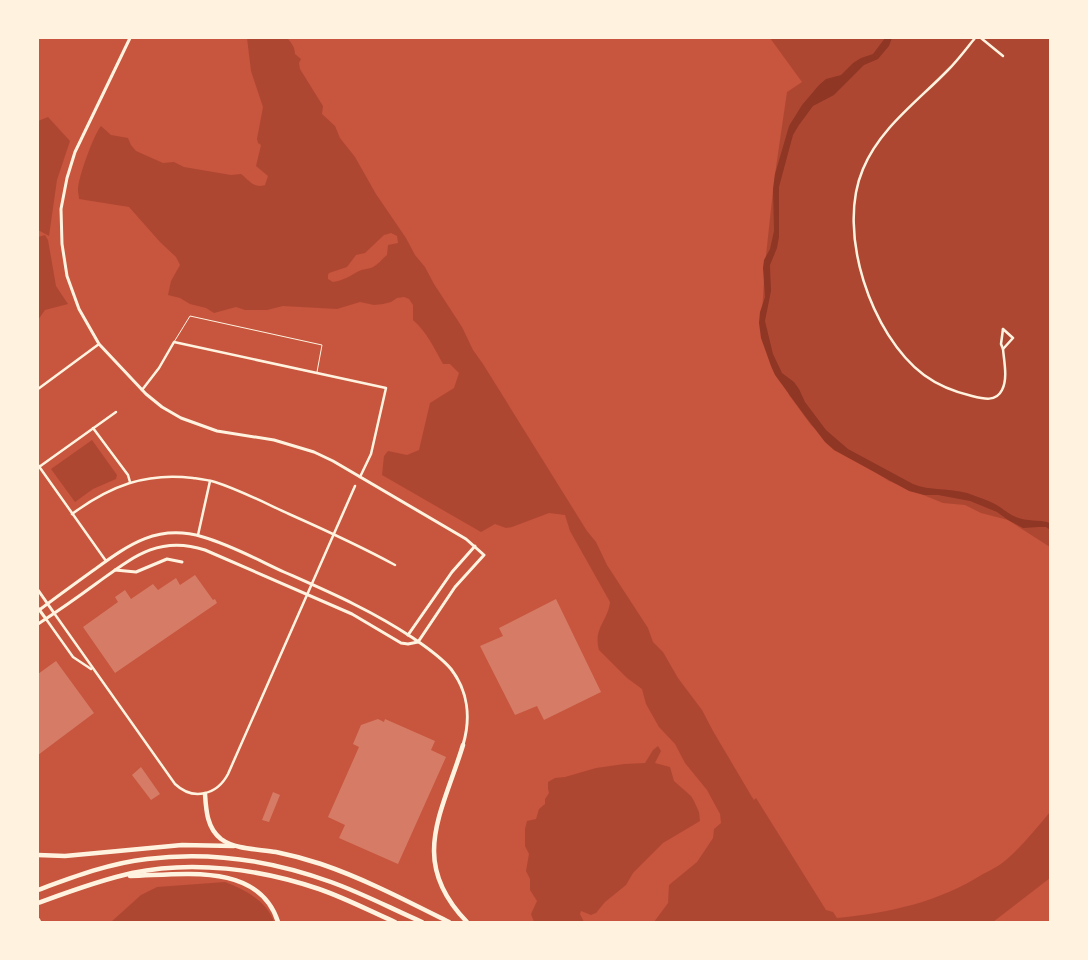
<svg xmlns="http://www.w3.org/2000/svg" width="1088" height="960" viewBox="0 0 1088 960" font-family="Karla,sans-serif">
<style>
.green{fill:#ae4732;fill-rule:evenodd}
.water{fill:#8f3625}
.building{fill:#d67c66}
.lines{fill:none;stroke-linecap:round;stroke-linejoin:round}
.service{stroke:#fff3e0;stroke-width:1}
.minor{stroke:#fff3e0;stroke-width:2.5}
.tertiary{stroke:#fff3e0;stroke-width:3}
.motorway{stroke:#fff3e0;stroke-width:4.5}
</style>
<rect width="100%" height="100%" fill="#c8553d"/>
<g class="green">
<path d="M247 38H287C291 42 295 47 295 54L301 59 299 63 300 69 323 106 322 114 335 126 340 138 355 157 376 194 406 238 415 255 425 267 434 284 462 327 473 350 483 364 587 531 596 542 607 565 648 628 653 642 663 652 678 678 702 710 713 731 752 797 754 800 756 798 826 910 833 912 837 918C889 913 939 902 983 874 991 870 999 866 1006 860 1022 846 1036 829 1050 812V878L993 922H654L668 903 669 885 697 862 713 838 714 829 721 823 720 814 707 790 685 763 675 744 659 727 646 704 642 689 627 678 599 650C593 628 608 621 610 602L570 531 565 515 549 513 512 527 506 528 495 524 481 532 382 475 384 456 388 451 407 455 419 450 430 403 454 388 459 373 450 364H443C434 348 427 332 413 320V305L409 299 404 297 397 298 391 302 383 304 374 305 360 302 337 309 283 306 267 310H245L236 307 214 313 206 308 190 304 180 298 168 295 171 281 180 265 176 257 160 242 129 207 79 199C79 196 78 193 78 191 77 180 94 134 101 126L111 135 128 138 131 145 136 151 163 163 174 162 184 167 231 175 241 174C249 180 254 189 265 185L268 176 256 166 261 145 258 143 257 139 263 107 251 71ZM391 233 397 236 398 243 388 245 387 255C382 259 378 265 371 268 368 269 363 269 359 271 350 276 344 280 333 282L328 279V275L329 273 347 267 356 255 365 253 384 235Z"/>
<polygon points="770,38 1050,38 1050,547 1008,520 981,513 965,505 943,503 889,481 835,446 811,425 789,395 761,329 765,265 774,181 787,92 802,82"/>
<polygon points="48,117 70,141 57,180 49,236 38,230 38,121"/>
<polygon points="45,235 48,240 56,286 68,304 45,310 38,320 38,237"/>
<polygon points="92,440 117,475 116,479 93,489 75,502 51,469"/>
<polygon points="658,746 661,751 655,763 670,767 674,781 691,796 694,801 699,812 700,821 663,843 633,873 626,885 605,902 596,913 591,915 581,911 580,914 584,922 534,922 531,914 537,901 530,890 530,879 526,871 529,854 525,846 525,829 527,821 536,819 539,809 545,804 545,799 549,793 548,789 548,782 555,778 565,777 596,768 624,764 645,763 653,750"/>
<path d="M225 882C245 890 266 900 274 922H111L141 895 157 887Z"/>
</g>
<path class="water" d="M885 38H892L889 46 878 59 864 65 834 95 813 106 799 125 793 135 779 187V237L777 248 770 265 771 291 765 321 773 354 782 373 794 382 799 389 805 402 826 430 848 449 913 484C930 491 949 488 967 493 975 496 985 499 993 503 1001 507 1008 514 1016 517 1027 522 1039 519 1050 523V530L1046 527H1039L1023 528 1008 520 997 512 970 501 938 495H924L909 491 834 450 825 442 805 416 775 375 771 366 761 338 759 323 760 312 765 297 763 268 764 260 770 249 774 231 773 190 775 174 789 126 802 105 819 85 826 79 841 75 853 63 861 58 873 54Z"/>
<g class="building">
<polygon points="195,575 213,600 215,599 217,603 115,673 83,627 118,602 115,597 125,590 131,599 153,584 158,590 176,578 180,585"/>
<polygon points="556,599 601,692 544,720 537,706 515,715 480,646 503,636 499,628"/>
<polygon points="56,661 94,713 38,755 38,674"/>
<polygon points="378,719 384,722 385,719 435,741 431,750 446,757 398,864 339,838 345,825 328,817 359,747 353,744 361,725"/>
<polygon points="141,767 160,794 151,800 132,775"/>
<polygon points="273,792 280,795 269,822 262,820"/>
</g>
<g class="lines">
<polyline class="service" points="174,342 190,316 322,345 317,372"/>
<g class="minor">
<path d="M975 38C966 49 958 60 948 70 918 101 880 128 863 169 836 232 871 335 924 375 939 386 955 392 972 396 984 399 996 402 1002 390 1008 379 1004 361 1003 349L1013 338 1003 329"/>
<polyline points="981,38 1003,56"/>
<polyline points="1003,349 1001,344 1003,329"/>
<polyline points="38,389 99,344"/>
<polyline points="142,390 159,368 174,342 386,388 371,454 360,477"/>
<polyline points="93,428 128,475 130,482"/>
<polyline points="38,465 106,561"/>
<polyline points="39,467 116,412"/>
<path d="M72 514C110 486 146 472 193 478 200 479 208 480 215 482 240 490 265 503 289 514 325 530 360 546 395 565"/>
<polyline points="198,535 210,481"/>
<path d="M54 613 175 784C193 801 217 795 228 774L355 486"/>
<polyline points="46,619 73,657 91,669"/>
</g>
<g class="tertiary">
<polyline points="115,570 136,572 167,559 182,562"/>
<polyline points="38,590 54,613"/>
<polyline points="38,608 46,619"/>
<path d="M38 611C55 598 73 585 91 572 127 546 156 523 203 537 231 545 258 560 284 572 329 592 371 610 413 638 426 647 440 656 451 669 468 691 471 718 463 745"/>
<path d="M38 624C58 611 78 597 97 583 133 557 159 535 205 550L352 614 401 643 408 644 418 642 455 587 484 555 466 539 333 461 314 452 274 440 217 431 181 418 162 407 146 394 99 344 79 309 67 276 62 244 61 209 67 178 75 152 130 38"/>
<polyline points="408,635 452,572 475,546"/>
</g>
<g class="motorway">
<path d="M463 745C442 814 408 861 467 922"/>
<path d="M205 794C206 810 207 828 221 839 236 850 259 849 276 852 291 855 306 859 321 864 365 879 407 901 449 922"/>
<polyline points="38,855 65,856 182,845 234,846"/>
<path d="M130 876C180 875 259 861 278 922"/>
<path d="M38 890C73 877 110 863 147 859 209 851 273 861 331 882 362 893 392 909 422 922"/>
<path d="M38 903C68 892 100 880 132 873 193 860 260 869 319 889 345 898 370 911 395 922"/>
<polyline points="38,920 39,922"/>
</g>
</g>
<rect width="1088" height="960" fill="none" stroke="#fff3e0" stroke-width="78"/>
</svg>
